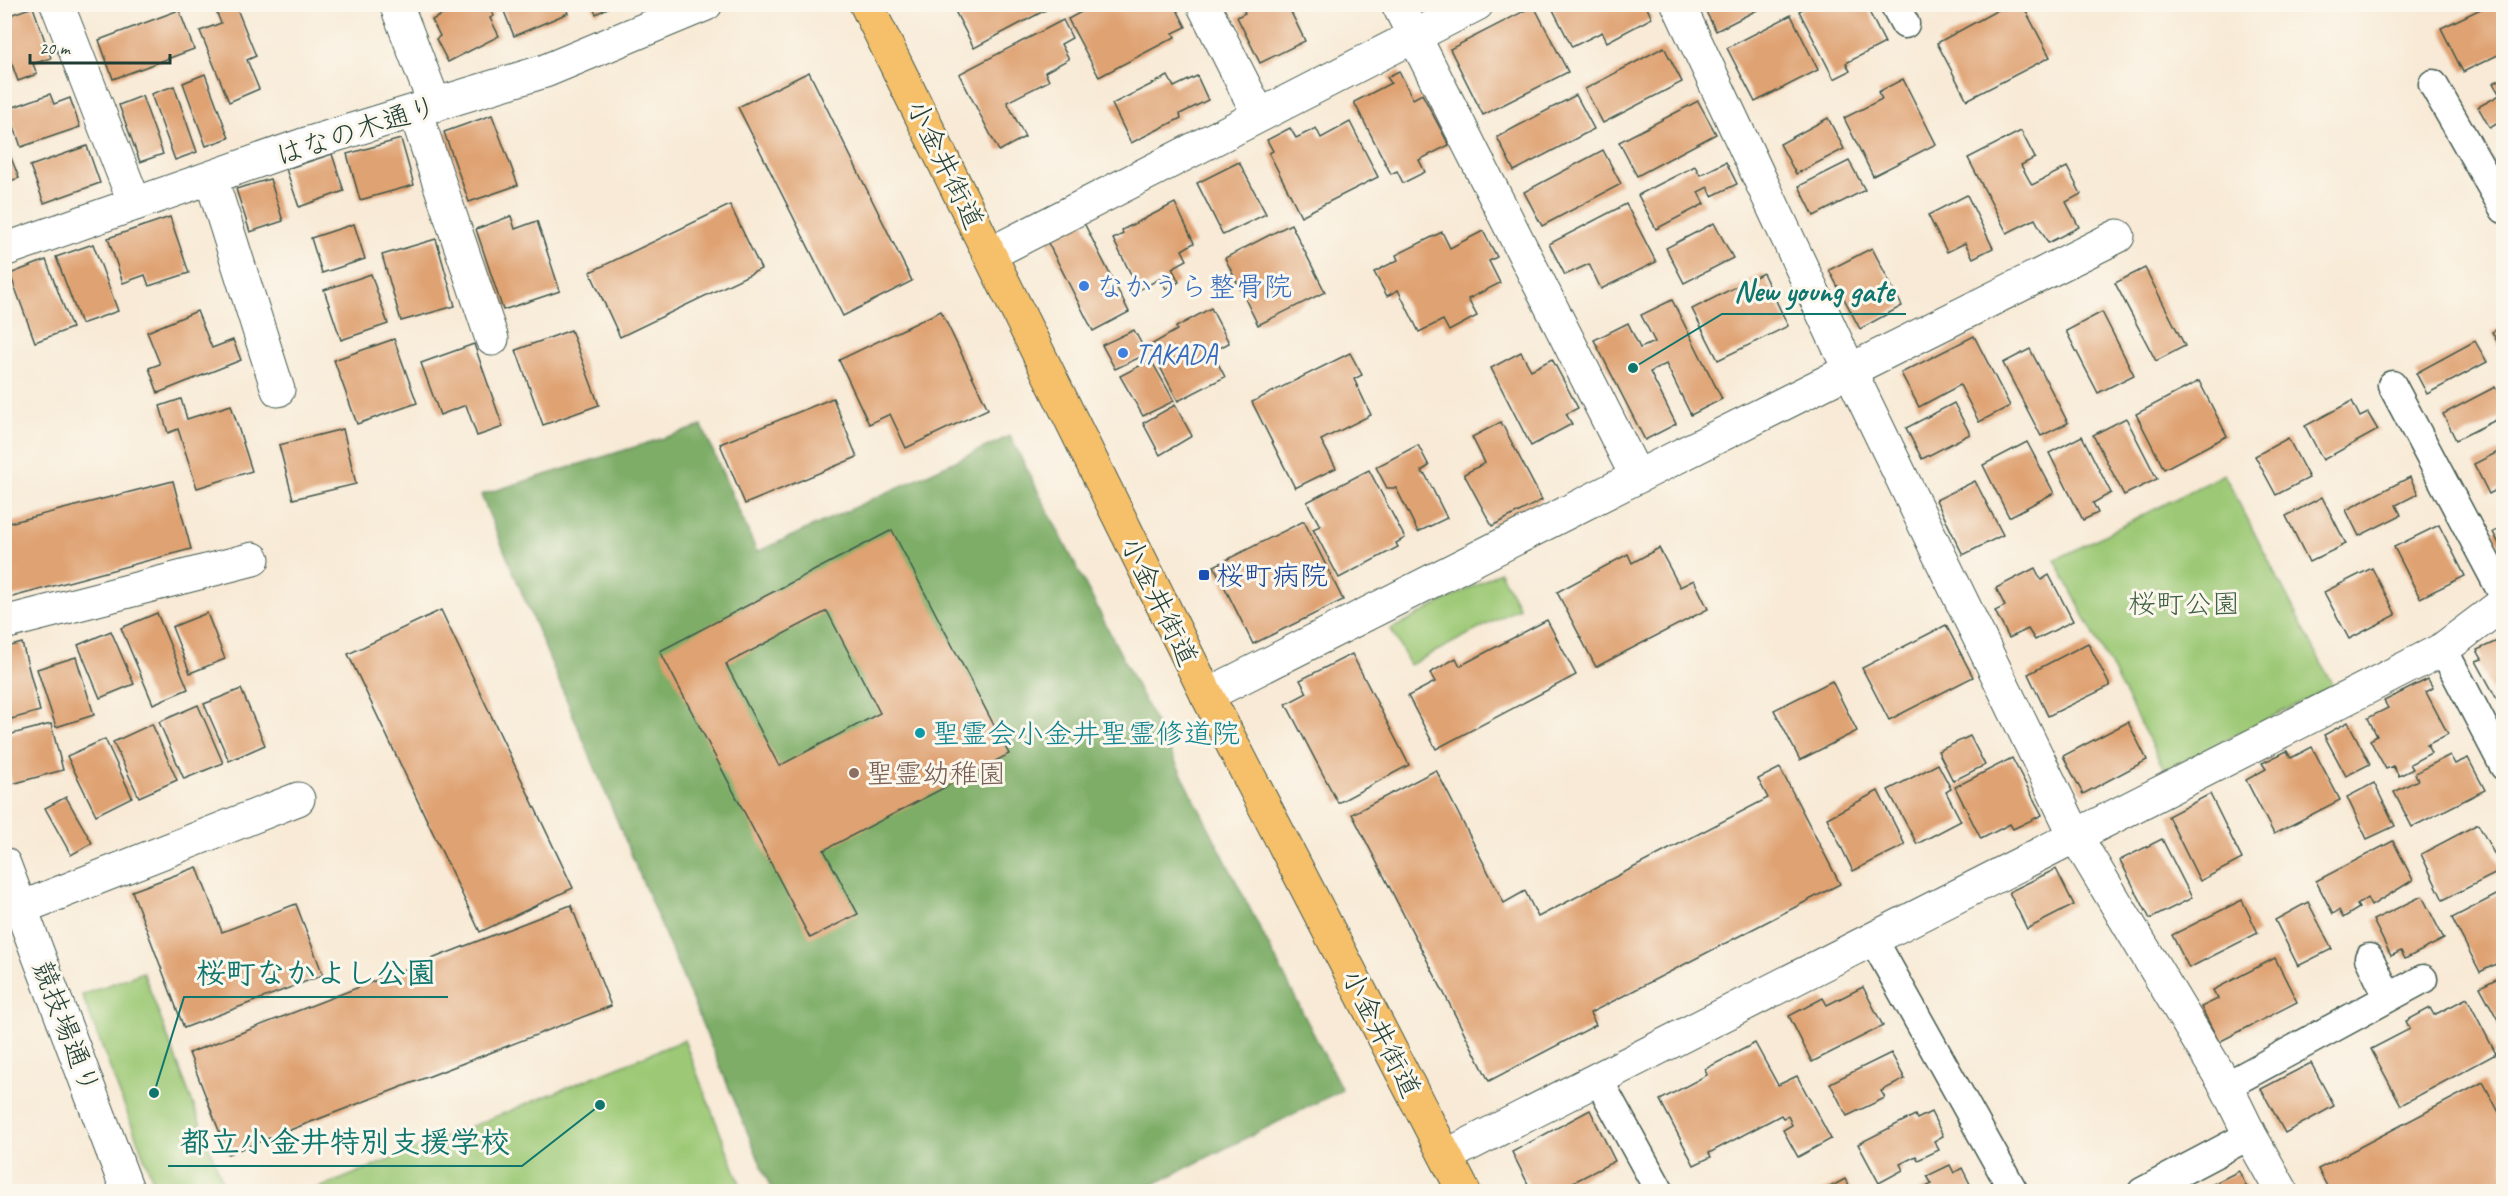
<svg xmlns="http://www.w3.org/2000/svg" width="2508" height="1196" viewBox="0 0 2508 1196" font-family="Caveat,'Klee One',sans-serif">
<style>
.green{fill:#9dc976;stroke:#5e8355;stroke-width:1.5}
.forest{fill:#7ead67;stroke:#4e754e;stroke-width:1.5}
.building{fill:#dfa272;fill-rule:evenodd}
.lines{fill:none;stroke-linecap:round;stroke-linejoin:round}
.lane-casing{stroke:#40574c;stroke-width:31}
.street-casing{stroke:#40574c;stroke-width:35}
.primary-casing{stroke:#40574c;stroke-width:35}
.lane{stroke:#fff;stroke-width:28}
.street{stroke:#fff;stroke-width:33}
.primary{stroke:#f6c06b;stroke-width:33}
.shop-dot{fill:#3f7fe0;stroke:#fbf7ec;stroke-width:2}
.transit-dot{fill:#1a4fb4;stroke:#fbf7ec;stroke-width:2}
.culture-dot{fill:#0f9aa8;stroke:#fbf7ec;stroke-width:2}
.education-dot{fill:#8d6e63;stroke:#fbf7ec;stroke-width:2}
.labels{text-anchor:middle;stroke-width:6;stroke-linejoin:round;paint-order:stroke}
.street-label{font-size:28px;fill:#1f3d34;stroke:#fbf7ec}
.shop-label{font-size:28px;fill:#366cbe;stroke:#fbf7ec;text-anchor:start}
.transit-label{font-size:28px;fill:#164399;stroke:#fbf7ec;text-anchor:start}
.park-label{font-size:28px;fill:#3e6044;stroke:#fbf7ec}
.culture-label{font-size:28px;fill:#0d838f;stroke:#fbf7ec;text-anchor:start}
.education-label{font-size:28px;fill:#785e54;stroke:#fbf7ec;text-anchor:start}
.leader{fill:none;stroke:#0f766e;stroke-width:2}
.callout-dot{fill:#0f766e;stroke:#fbf7ec;stroke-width:2}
.callout-label{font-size:30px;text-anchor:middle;font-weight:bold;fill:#0f766e;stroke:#fbf7ec;stroke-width:6;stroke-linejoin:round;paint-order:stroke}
</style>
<rect width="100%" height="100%" fill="#fbf7ec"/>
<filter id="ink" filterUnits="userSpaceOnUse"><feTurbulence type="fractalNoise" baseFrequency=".0167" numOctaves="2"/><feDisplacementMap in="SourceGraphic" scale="12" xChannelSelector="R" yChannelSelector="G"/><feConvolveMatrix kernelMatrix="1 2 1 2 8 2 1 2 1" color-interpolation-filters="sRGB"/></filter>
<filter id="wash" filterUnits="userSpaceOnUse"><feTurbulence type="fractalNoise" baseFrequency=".008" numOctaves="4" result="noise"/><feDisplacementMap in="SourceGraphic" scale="24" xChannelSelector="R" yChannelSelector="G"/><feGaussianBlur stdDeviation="1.35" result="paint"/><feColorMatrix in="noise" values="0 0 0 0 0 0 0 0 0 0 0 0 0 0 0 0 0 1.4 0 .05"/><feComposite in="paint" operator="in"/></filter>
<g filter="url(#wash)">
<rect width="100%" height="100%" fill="#f8ead6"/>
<g class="green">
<polygon points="2224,474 2333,686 2165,771 2055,560"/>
<polygon points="1500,572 1519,608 1410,665 1391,629"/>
<polygon points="143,972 226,1191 157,1191 82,995"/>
<polygon points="684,1040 743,1191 312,1191"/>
</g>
<polygon class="forest" points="702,426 757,552 1010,436 1342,1090 1140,1191 772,1191 481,495"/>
<g id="blocks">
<g class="building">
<polygon points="213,4 235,4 256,56 247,60 259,89 229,102 200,31 221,23"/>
<polygon points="471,4 488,4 494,16 490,18 499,36 448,62 436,39 440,36 432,20 456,7 458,11"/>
<polygon points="501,4 564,4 568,13 514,36"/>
<polygon points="591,4 615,4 596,14"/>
<polygon points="963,4 1057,4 974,48 954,9"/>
<polygon points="1096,4 1174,4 1186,27 1173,33 1175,37 1099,77 1068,19"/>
<polygon points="1252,4 1287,4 1305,41 1260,63 1237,17 1245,13 1243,9"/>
<polygon points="1550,4 1645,4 1652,18 1607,42 1602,32 1572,47"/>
<polygon points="1702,4 1769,4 1716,31"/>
<polygon points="1812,4 1865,4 1885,43 1846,63 1850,71 1834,79 1799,11"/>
<polygon points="2009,4 2022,4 2050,57 1967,100 1937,43"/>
<polygon points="2491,4 2504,4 2504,52 2463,72 2441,28"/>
<polygon points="1534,6 1568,72 1483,115 1450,49"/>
<polygon points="33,7 51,58 33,64 37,74 18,81 4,42 4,17"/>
<polygon points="179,10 194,49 113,79 99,40"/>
<polygon points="1791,15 1818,70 1755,102 1727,48"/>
<polygon points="1063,20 1072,38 1061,44 1069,59 1045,72 1049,81 1007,102 1025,137 999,151 959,74"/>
<polygon points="1664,47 1682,82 1603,123 1585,89"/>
<polygon points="1399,71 1413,99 1422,94 1449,145 1419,160 1425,172 1403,183 1397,171 1391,174 1354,102 1391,83 1387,77"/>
<polygon points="809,72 912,281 843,316 738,107"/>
<polygon points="205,74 229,138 206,146 183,83"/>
<polygon points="1168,76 1174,87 1197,76 1208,100 1180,114 1181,118 1131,143 1112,104"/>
<polygon points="2504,78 2504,133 2498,123 2490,128 2478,107 2500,95 2493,83"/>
<polygon points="1903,79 1936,144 1873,176 1844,118 1882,99 1878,92"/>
<polygon points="174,86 197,152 175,160 151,94"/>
<polygon points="50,94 54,104 70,98 80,127 21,147 8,109"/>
<polygon points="1576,95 1594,129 1514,171 1497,137"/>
<polygon points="142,96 163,154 140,162 119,105"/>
<polygon points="1698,101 1716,134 1637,176 1619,142"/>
<polygon points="492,115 518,185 469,202 444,132"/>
<polygon points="1828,118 1844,149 1796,174 1780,144"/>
<polygon points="1350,122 1378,177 1301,216 1269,153 1273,151 1267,140 1290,128 1296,138 1316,128 1321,138"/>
<polygon points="2021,131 2035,158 2021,165 2032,185 2067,167 2081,194 2066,202 2079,227 2048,243 2035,219 2007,233 1968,158"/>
<polygon points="401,139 414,185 360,200 347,154"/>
<polygon points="4,140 19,178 4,183"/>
<polygon points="87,146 100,183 44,203 30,166"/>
<polygon points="1603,150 1621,184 1542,226 1524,192"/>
<polygon points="332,154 344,191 299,207 286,169"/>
<polygon points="1849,161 1865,190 1814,216 1799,186"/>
<polygon points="1239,162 1266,214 1223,235 1197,183"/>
<polygon points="1726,162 1737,184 1712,196 1708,187 1698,192 1704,204 1656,229 1638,195 1695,166 1700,175"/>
<polygon points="270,179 283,221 250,232 236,189"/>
<polygon points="1967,195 1993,248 1973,258 1965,243 1947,252 1928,215"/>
<polygon points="1175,203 1194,243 1182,250 1187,260 1172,268 1179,282 1166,289 1161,278 1139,290 1113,239 1123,234 1122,230"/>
<polygon points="1626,204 1656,262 1601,289 1589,264 1565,275 1549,244"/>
<polygon points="730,205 761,269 620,337 590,272"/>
<polygon points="511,216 515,229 537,221 560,291 503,310 476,229"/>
<polygon points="170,217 189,273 149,286 145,275 123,283 108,238"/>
<polygon points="1083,221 1129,312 1093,331 1047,241"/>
<polygon points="1714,223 1733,258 1684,283 1666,248"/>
<polygon points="354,224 365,259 322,273 311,238"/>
<polygon points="1291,224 1325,292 1258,325 1225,258"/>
<polygon points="1483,231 1497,257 1489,261 1500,283 1468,299 1477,316 1449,331 1443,320 1419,332 1398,290 1387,296 1374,272 1398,260 1396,255 1442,232 1450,248"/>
<polygon points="436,239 455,306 401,321 382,255"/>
<polygon points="93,244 118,311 81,324 56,257"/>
<polygon points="1872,248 1902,306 1860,329 1829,270"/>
<polygon points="46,260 72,328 35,342 10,274"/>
<polygon points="2145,268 2185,346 2156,361 2115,283"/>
<polygon points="1763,273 1788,326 1718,360 1692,309"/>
<polygon points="371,274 388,324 341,340 324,290"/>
<polygon points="1672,300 1722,399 1691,415 1666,364 1650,372 1676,424 1645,440 1594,340 1628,323 1640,348 1655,342 1641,315"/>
<polygon points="1211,308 1229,343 1212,352 1225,377 1178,401 1149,346 1177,330 1176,327"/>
<polygon points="197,311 212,348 233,340 241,360 158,393 149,368 160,364 147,332"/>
<polygon points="941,311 988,409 906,448 890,414 869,424 839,360"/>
<polygon points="2102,312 2134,375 2098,393 2066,331"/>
<polygon points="2504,326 2504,355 2492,332"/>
<polygon points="571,330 599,405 543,425 516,350"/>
<polygon points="1134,330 1147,354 1115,369 1102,345"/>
<polygon points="1974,336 2010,406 1979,422 1960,385 1919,407 1901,373"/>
<polygon points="394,339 417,403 357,424 334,360"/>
<polygon points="2475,341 2487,362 2427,394 2416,373"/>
<polygon points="474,344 503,427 477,436 466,405 440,415 421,363"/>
<polygon points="2030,349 2068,423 2041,436 2003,363"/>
<polygon points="1521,352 1531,370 1552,359 1578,408 1566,414 1572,424 1531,446 1491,368"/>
<polygon points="1350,353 1362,375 1354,379 1371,415 1321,440 1336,468 1295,488 1252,402"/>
<polygon points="1151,360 1174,401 1143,416 1120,376"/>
<polygon points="2199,381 2227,436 2164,469 2136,414"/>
<polygon points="2495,387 2504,404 2504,416 2456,440 2443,414"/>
<polygon points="833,398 857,457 745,504 720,444"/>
<polygon points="181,399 187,419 231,405 252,471 197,488 178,429 168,433 160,406"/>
<polygon points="2352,401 2360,417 2368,413 2378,430 2323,460 2305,426"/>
<polygon points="1954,403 1970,434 1922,459 1906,428"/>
<polygon points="1175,405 1192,436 1160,455 1143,423"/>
<polygon points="2126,418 2157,479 2124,495 2093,435"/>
<polygon points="1501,422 1542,500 1492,526 1464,474 1485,463 1472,437"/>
<polygon points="343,429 356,484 293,499 279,445"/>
<polygon points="2082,436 2111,493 2093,503 2098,513 2083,520 2049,453"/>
<polygon points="2288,438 2309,478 2276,495 2255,456"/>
<polygon points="2027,442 2054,493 2009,517 1983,465"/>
<polygon points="1418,445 1429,466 1421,471 1426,476 1447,518 1418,532 1396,488 1387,488 1376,467"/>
<polygon points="2504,449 2504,486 2489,494 2474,464"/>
<polygon points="1369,470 1405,538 1396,543 1398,547 1339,578 1313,529 1320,526 1307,502"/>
<polygon points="2410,477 2418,494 2396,505 2401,515 2359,536 2346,510"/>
<polygon points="173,481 191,549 5,599 5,524"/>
<polygon points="1975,481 2003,535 1963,555 1936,500"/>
<polygon points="2322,497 2346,544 2309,562 2286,516"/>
<polygon points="1304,521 1343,600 1253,644 1214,566"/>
<polygon points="2439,525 2465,576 2420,598 2394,547"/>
<polygon points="2504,527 2504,550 2502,550 2493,532"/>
<path d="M892 530 1009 754 824 850 858 914 810 938 660 651ZM827 611 880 713 779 766 726 664Z"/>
<polygon points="1659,548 1680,587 1694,580 1708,609 1596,667 1557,592 1628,554 1632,563"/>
<polygon points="2035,568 2041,580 2049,575 2073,621 2035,640 2028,629 2009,638 1995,611 2005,606 1996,588"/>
<polygon points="2372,568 2396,615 2349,639 2324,592"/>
<polygon points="441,610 573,888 480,932 348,654"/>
<polygon points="157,613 188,689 153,704 121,628"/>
<polygon points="207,613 225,659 190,673 172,627"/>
<polygon points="1547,620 1576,675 1436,749 1408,696 1435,682 1430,673 1456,658 1460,666"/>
<polygon points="1946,625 1973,677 1889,720 1862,668"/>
<polygon points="111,631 134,684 100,698 78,645"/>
<polygon points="2504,638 2504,698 2498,701 2476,661 2482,659 2477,650"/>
<polygon points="22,643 40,711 4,721 4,648"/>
<polygon points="2088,643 2110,686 2048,716 2028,674"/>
<polygon points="1352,654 1409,765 1338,803 1286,704 1307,693 1300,680"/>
<polygon points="76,657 94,715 56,727 37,669"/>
<polygon points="2428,679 2433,688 2426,692 2448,734 2427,745 2431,753 2410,764 2413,769 2399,776 2393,766 2386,769 2370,740 2377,736 2368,718 2388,708 2384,701"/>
<polygon points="1832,681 1857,731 1800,760 1774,710"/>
<polygon points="241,689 265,745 229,761 204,704"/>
<polygon points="198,705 223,763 184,779 159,722"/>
<polygon points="2128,722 2147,760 2083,794 2063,756"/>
<polygon points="2348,722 2370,764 2346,776 2324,735"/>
<polygon points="51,724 63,770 12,784 4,755 4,736"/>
<polygon points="152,724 177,780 139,797 113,742"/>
<polygon points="1970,736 1985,765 1953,781 1938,751"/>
<polygon points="105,739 132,797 96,815 67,756"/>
<polygon points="2312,747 2340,800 2274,834 2246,780 2266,769 2262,763 2287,751 2291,758"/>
<polygon points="2450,755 2455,764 2468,758 2485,790 2412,827 2394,792 2418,780 2415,773"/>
<polygon points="2012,758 2042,815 2013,829 2010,824 1981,839 1955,787"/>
<polygon points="1938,764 1951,789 1946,792 1961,821 1917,844 1888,790"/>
<polygon points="1780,768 1840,884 1590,1013 1596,1025 1489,1081 1352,814 1436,770 1504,903 1525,891 1538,917 1768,798 1758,779"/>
<polygon points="2374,783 2395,826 2367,839 2347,797"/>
<polygon points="1878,791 1905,845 1853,871 1827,818"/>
<polygon points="2210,794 2242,859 2200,881 2168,816"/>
<polygon points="66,797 92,843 71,855 45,808"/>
<polygon points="2478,824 2503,870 2443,900 2421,854"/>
<polygon points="2162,839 2192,898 2150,919 2120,860"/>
<polygon points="2393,841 2413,880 2371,906 2367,898 2357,905 2359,908 2343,918 2339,910 2333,914 2316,881"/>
<polygon points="197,867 222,932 296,904 323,975 184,1028 132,891"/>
<polygon points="2056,869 2074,905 2027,929 2009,892"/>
<polygon points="2504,891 2504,934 2499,936 2504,946 2504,960 2480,972 2452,918"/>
<polygon points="2422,896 2444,939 2405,959 2401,951 2391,956 2373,920"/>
<polygon points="2242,900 2258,933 2189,968 2172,935"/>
<polygon points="2308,902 2332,949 2298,966 2275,920"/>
<polygon points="571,905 611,1006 228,1154 189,1053"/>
<polygon points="2275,958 2297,1002 2219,1042 2201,1007 2218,999 2213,990"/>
<polygon points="2504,975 2504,1031 2480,987"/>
<polygon points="1863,987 1883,1026 1812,1062 1789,1016 1823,998 1827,1005"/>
<polygon points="2467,998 2496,1054 2401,1105 2371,1049 2410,1029 2406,1021 2430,1008 2434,1015"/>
<polygon points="1755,1043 1778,1085 1797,1076 1831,1139 1798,1157 1783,1130 1792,1125 1788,1116 1783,1118 1781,1115 1709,1153 1711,1157 1694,1165 1660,1100 1707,1075 1705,1069"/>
<polygon points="1891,1053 1905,1079 1881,1091 1885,1098 1847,1116 1830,1083"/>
<polygon points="2311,1063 2334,1106 2285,1133 2261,1089"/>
<polygon points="2483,1082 2504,1122 2504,1180 2482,1192 2330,1192 2318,1169"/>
<polygon points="1590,1110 1615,1161 1554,1192 1532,1192 1512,1152"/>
<polygon points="1931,1112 1943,1136 1934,1141 1939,1150 1918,1160 1916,1156 1900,1164 1903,1170 1879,1183 1858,1144 1915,1115 1917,1119"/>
<polygon points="1950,1165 1954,1173 1962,1168 1974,1192 1916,1192 1932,1184 1927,1176"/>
<polygon points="2239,1171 2249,1192 2215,1192 2211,1185"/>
<polygon points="1845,1179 1852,1192 1821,1192"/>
</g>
</g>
</g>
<g filter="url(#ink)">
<use href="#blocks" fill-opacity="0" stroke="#40574c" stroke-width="1.5"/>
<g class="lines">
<g class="lane-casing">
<g id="lane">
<polyline points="1894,4 1905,24"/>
<polyline points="2433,84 2504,209"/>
<polyline points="2392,385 2504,596"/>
<polyline points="2443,649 2504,766"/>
<polyline points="1873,939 2014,1192"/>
<polyline points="2369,958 2388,997"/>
<polyline points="1598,1079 1660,1192"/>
<polyline points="2226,1086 2423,979"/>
<polyline points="2142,1192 2250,1135"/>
</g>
</g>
<g class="street-casing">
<g id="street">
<polyline points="57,4 135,204"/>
<polyline points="396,4 435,105"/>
<polyline points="1203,4 1259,115"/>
<polyline points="1398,4 1637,477"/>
<polyline points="1678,4 1850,371 2075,835 2226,1086 2250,1135 2282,1192"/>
<polyline points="415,111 492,339"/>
<polyline points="211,178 278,390"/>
<polyline points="4,250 303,145 545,71 706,4"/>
<polyline points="990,254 1477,4"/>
<polyline points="4,623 253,559"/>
<polyline points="1207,695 1637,477 2118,236"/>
<polyline points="4,864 128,1192"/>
<polyline points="21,908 298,799"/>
<polyline points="1446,1156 2443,649 2504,603"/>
</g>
</g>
<g class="primary-casing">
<polyline id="primary" points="866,4 1207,695 1464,1192"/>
</g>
<use href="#lane" class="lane"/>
<use href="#street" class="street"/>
<use href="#primary" class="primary"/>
</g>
</g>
<g class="shop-dot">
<circle cx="1084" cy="286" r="6"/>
<circle cx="1123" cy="353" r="6"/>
</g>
<rect class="transit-dot" x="1198" y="569" width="12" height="12" rx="3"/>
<circle class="culture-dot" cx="920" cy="733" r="6"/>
<circle class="education-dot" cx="854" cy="773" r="6"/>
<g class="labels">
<g class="street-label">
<text transform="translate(356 130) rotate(-18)" y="10">はなの木通り</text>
<text transform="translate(946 164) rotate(64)" y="10">小金井街道</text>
<text transform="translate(1160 601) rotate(64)" y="10">小金井街道</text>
<text transform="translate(67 1027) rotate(69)" y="10">競技場通り</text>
<text transform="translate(1382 1033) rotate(63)" y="10">小金井街道</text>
</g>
<g class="shop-label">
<text x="1096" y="296">なかうら整骨院</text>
<text x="1135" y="363">TAKADA</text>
</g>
<g class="transit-label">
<text x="1216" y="585">桜町病院</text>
</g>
<g class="park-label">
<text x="2184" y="613">桜町公園</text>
</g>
<g class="culture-label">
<text x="932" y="743">聖霊会小金井聖霊修道院</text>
</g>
<g class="education-label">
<text x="866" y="783">聖霊幼稚園</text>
</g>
</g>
<path class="leader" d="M1633 368L1722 314H1906M154 1093L184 997H448M600 1105L522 1166H168"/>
<g class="callout-dot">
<circle cx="1633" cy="368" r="6"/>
<circle cx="154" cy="1093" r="6"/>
<circle cx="600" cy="1105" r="6"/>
</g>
<g class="callout-label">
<text x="1814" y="301">New young gate</text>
<text x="316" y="983">桜町なかよし公園</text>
<text x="345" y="1152">都立小金井特別支援学校</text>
</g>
<rect width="2508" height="1196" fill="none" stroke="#fbf7ec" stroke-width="24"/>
<path d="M30 54v9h140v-9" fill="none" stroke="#1f3d34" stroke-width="3"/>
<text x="39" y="54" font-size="18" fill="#1f3d34" stroke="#fbf7ec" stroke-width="4.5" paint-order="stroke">20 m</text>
</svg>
